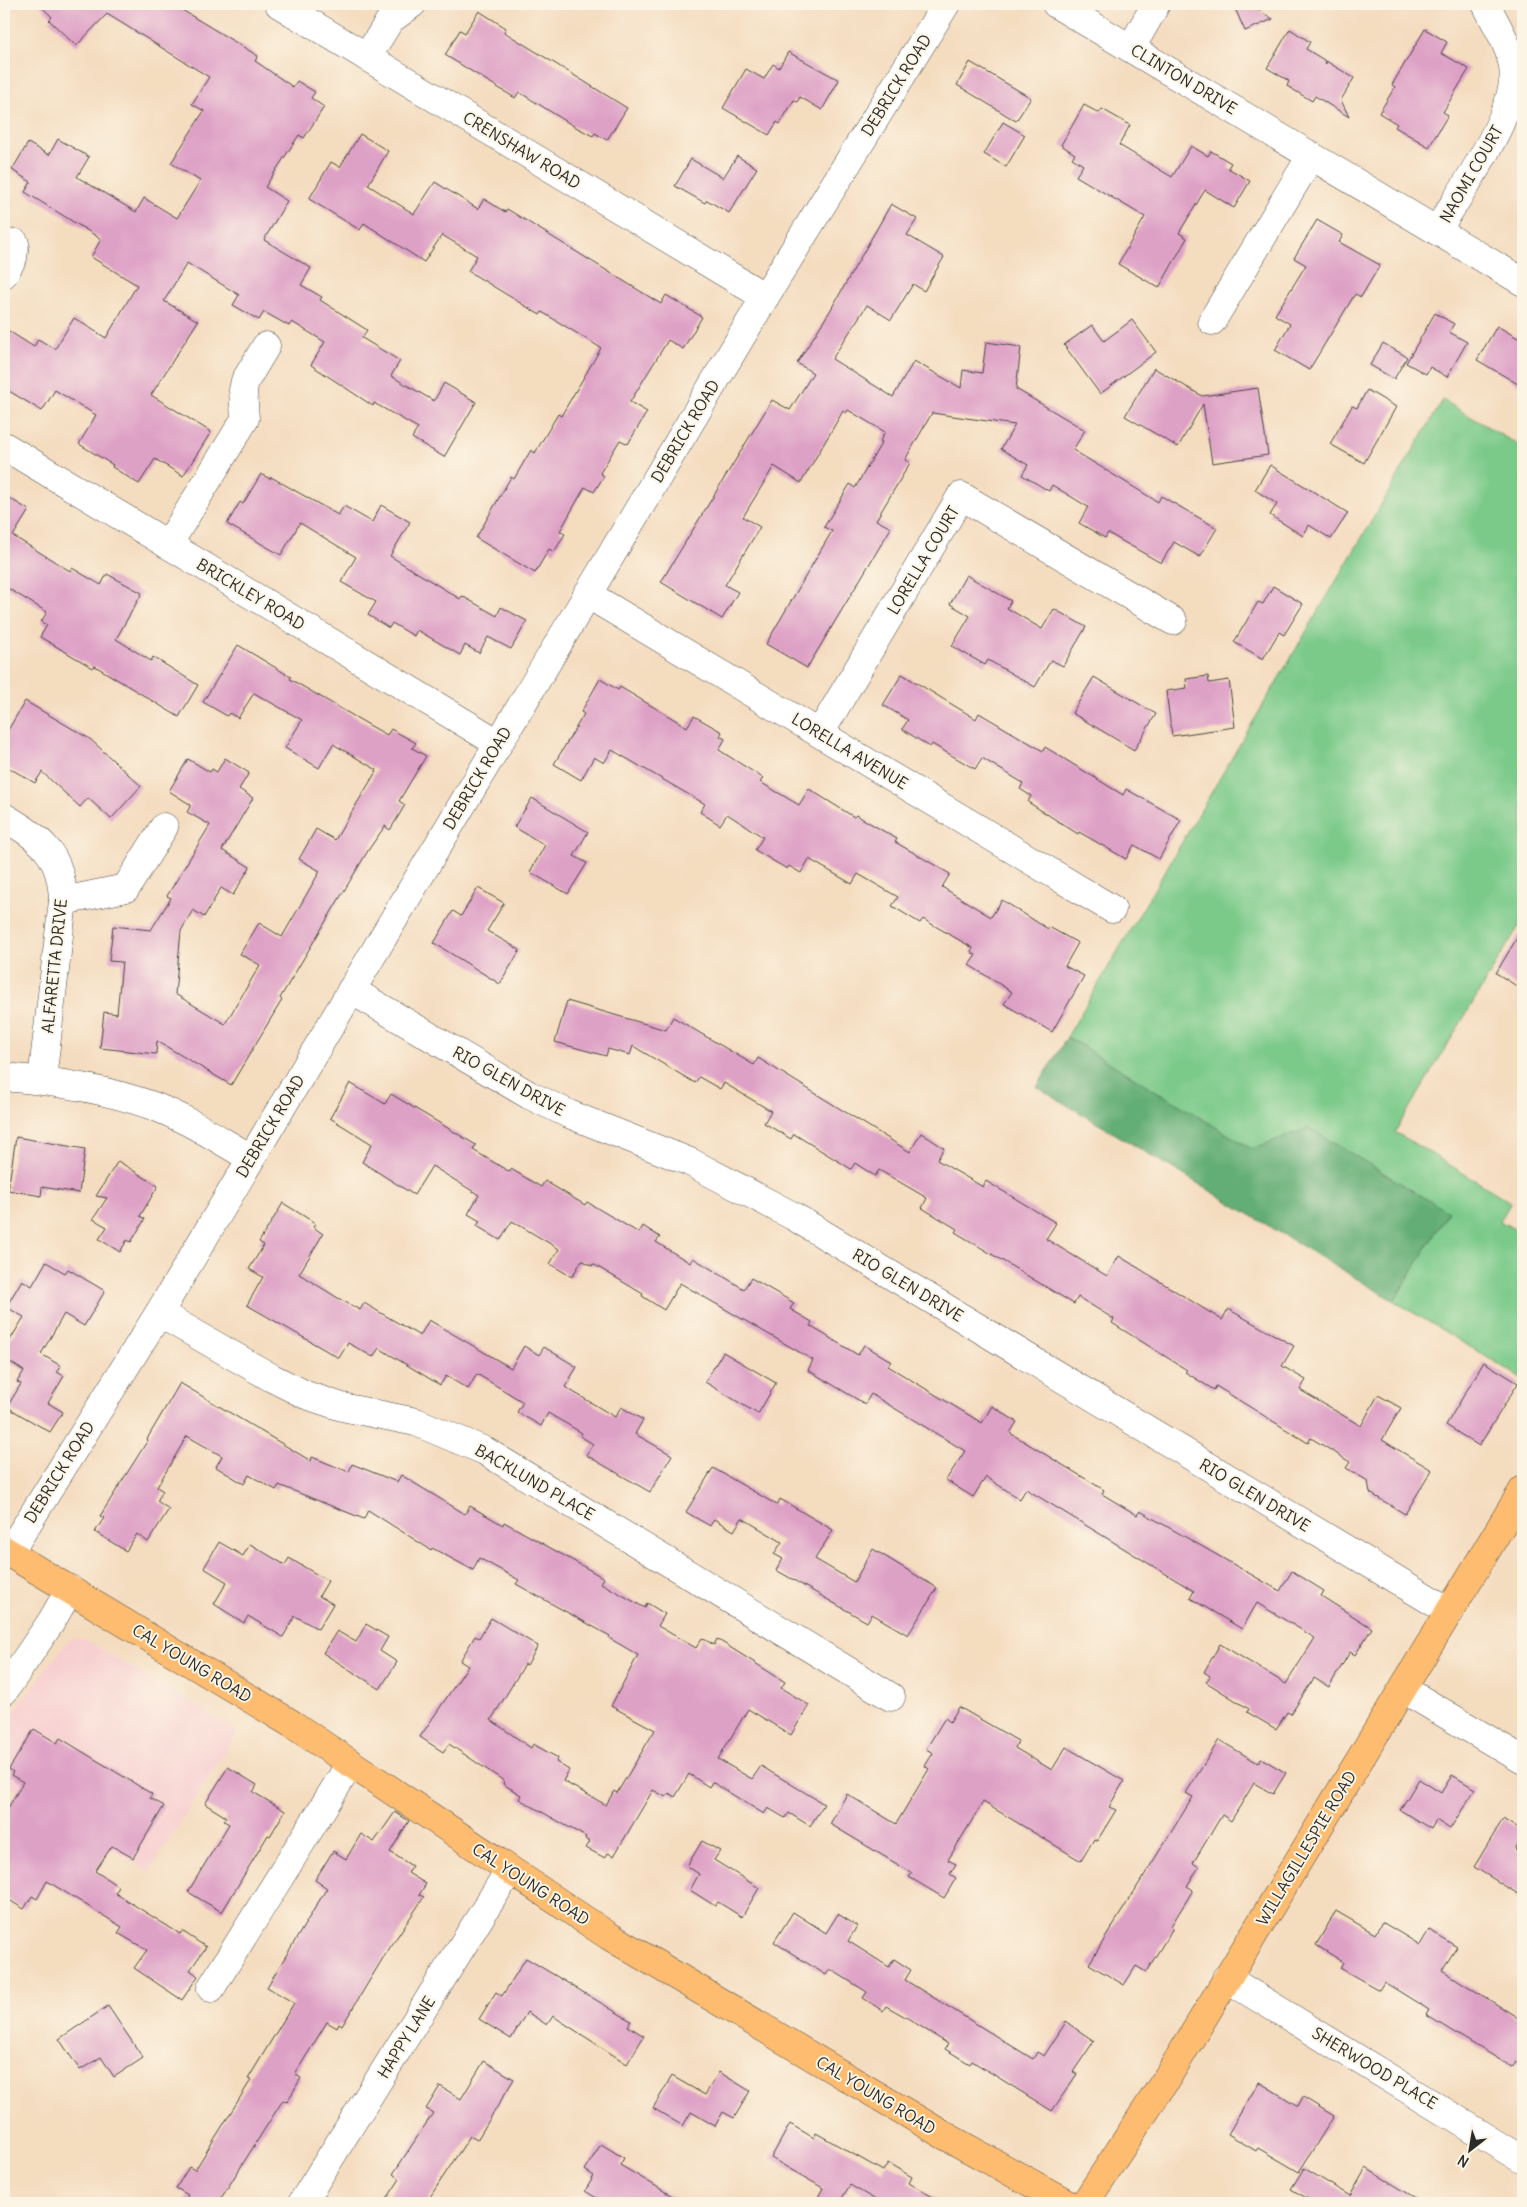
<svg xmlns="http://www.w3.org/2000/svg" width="1527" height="2207" viewBox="0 0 1527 2207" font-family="Delius,sans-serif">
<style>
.built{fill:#f7cfd0}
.green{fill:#7bca8a;stroke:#537a5a}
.forest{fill:#64ae76;stroke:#486c50}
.building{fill:#dea1c6}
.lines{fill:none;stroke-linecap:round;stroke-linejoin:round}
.minor-casing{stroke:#494641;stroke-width:29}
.major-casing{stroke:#494641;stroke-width:29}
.minor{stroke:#fff;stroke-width:28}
.major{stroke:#fdbc6f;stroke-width:28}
.labels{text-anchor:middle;stroke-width:4;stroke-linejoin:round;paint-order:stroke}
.street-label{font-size:16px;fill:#2b2b2b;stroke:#fcf5e5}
</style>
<rect width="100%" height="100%" fill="#fcf5e5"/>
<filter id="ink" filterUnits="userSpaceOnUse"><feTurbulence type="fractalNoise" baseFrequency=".02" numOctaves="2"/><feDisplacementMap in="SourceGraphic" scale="10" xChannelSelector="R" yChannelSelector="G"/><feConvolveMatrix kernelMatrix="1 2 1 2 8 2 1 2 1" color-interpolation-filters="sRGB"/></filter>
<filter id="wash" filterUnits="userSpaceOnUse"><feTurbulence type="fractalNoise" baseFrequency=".0096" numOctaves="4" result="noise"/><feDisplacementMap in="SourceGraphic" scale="20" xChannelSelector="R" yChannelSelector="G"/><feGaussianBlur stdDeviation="1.12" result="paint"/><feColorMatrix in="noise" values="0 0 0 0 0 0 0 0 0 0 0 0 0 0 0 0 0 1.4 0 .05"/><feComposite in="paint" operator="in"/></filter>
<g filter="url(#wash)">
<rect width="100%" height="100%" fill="#f4dcbf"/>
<polygon class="built" points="74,1638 84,1639 238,1731 149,1872 4,1783 4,1725 66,1643"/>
<polygon class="green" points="1443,400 1523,448 1523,928 1519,926 1395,1132 1511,1202 1500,1221 1523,1234 1523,1379 1394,1301 1448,1212 1309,1128 1252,1149 1067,1037"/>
<polygon class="forest" points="1067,1037 1252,1149 1309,1128 1448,1212 1394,1301 1037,1087"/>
<g id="blocks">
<g class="building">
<polygon points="39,4 172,4 258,56 255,61 293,87 297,81 315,92 311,98 324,107 304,138 299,135 265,187 287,201 264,240 311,268 301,285 322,297 320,300 367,330 362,338 400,361 391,376 434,401 444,383 476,402 444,457 412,438 418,428 374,403 373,406 311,365 325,342 292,322 289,326 264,312 259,320 233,305 239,295 187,263 164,301 198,321 151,395 211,432 183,476 155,459 139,484 112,467 113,465 79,444 96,415 55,390 42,411 4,388 4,328 34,347 38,339 55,349 74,318 106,338 137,285 91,257 101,239 25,192 31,182 12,170 28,143 49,155 58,139 89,157 77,177 136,212 144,198 177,218 200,181 171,163 204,111 192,104 209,77 107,14 76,46 49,20 52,17"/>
<polygon points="1233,4 1247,4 1273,19 1245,31"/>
<polygon points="479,11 506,28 504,32 627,108 607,140 595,133 593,136 572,125 519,92 515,98 445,55 460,30 465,33"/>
<polygon points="1290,29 1310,42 1306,49 1324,60 1326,64 1326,61 1354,78 1341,100 1349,117 1315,96 1312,101 1287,86 1289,81 1267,68"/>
<polygon points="1425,29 1447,42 1441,53 1469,69 1443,112 1448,115 1429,147 1395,127 1397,124 1379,113 1395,87 1392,85"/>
<polygon points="788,52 839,80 822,110 800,97 797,102 794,100 780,124 777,122 769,135 723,108 746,69 764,79 773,64 779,68"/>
<polygon points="970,62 1031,98 1016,121 957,85"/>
<polygon points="1084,105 1099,113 1102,109 1130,125 1119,145 1172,177 1191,146 1208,156 1211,151 1231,163 1228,168 1250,181 1234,208 1205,190 1179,233 1187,238 1159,288 1118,264 1145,217 1076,176 1083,165 1072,158 1075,154 1061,145"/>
<polygon points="1003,122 1025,135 1006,167 984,154"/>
<polygon points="360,134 388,151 368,185 414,214 435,182 478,209 484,199 505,212 507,209 661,304 666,295 702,317 683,349 668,340 630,402 647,412 628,444 620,440 600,473 604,476 594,492 585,487 560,531 565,534 554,552 549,549 535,573 476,538 511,477 514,479 531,450 535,453 558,414 561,416 601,348 542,312 540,315 468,271 477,256 442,235 424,262 364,223 360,230 309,199 331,162 340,167"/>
<polygon points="737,156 757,168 729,213 707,200 705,203 675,186 691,159 723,178"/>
<polygon points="891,204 917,219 907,235 944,257 924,291 913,284 891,320 867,305 832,359 893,397 914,361 961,388 963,370 982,373 986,342 1021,347 1016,389 1085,430 1073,450 1158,502 1161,496 1217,528 1200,557 1174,542 1161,563 1108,533 1105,538 1079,523 1088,507 1052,485 1049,491 1022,475 1028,465 1001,449 1015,425 932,413 905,460 910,463 876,520 891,528 807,668 766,644 832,531 824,527 850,484 855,488 882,442 880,441 885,432 848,410 846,413 843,411 801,483 774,466 743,517 760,527 725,585 738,592 722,619 661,582 772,400 790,410 813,373 797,363 830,311"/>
<polygon points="1317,220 1343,235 1339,242 1380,265 1361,297 1355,294 1309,370 1275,350 1290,324 1275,315 1306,265 1294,258"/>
<polygon points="1435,313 1454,324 1449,332 1467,342 1447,377 1430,367 1426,374 1406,363"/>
<polygon points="1132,320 1156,352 1100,394 1064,345 1092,325 1104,341"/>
<polygon points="1497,326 1523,341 1523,387 1477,360"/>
<polygon points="1383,343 1407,357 1394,379 1370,365"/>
<polygon points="1154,368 1202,396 1258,388 1268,455 1212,463 1203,404 1178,447 1125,416"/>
<polygon points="1367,390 1396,407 1364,463 1330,444 1352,406 1357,408"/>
<polygon points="1270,465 1348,513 1331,539 1309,525 1303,536 1270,515 1277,504 1255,490"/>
<polygon points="261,474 270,479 271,477 338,515 344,506 372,522 381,505 410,522 390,556 460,599 462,596 497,616 501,607 527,621 511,649 488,637 479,653 465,645 460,655 417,630 414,636 392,623 389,628 368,615 376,602 341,582 356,557 300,523 281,555 227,524 240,502 243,504"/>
<polygon points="4,495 29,510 13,536 70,571 72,568 101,585 107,574 142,593 116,639 151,661 153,657 198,685 179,717 95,666 93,668 40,637 47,625 41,622 47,612 4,586"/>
<polygon points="966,575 1011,601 1007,608 1042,629 1054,609 1086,627 1063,666 1051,660 1035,687 988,660 985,665 952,646 970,616 950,604"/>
<polygon points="1273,586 1303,604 1284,635 1279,632 1263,659 1234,642 1258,602 1263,604"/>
<polygon points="238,645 291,677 290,679 369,725 387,735 391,729 416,743 412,748 426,756 399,801 405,805 390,830 385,826 369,849 280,998 282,1000 231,1085 157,1041 156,1054 100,1048 104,1012 117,1014 122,962 109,961 113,926 151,930 171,898 167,896 210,825 187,812 191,805 169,791 188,759 210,772 212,769 217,772 225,758 249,773 239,789 253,798 222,850 250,867 233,895 221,888 204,917 193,910 181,931 175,994 225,1024 260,965 240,954 259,923 282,937 320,871 299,859 316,829 335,840 377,770 333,744 319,768 285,748 302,720 254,693 238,718 229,713 227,716 203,702"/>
<polygon points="902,674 976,719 979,713 1043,751 1045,747 1123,795 1126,789 1181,820 1159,859 1134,845 1126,859 1079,832 1078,834 1028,802 1031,796 1020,789 1023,783 982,758 975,769 932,744 930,747 902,729 908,720 883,705"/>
<polygon points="1208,676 1209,683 1229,680 1235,727 1172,736 1166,691 1187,688 1186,679"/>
<polygon points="1094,677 1156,714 1134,750 1072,713"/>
<polygon points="600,679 618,690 620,687 687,727 694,716 722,732 720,736 725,739 719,750 763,778 760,782 799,805 809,789 854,817 856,815 897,839 895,842 950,874 942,887 991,917 1002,900 1048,929 1049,927 1078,943 1065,966 1084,976 1052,1032 1004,1004 1012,992 969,965 976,955 971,952 973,948 923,919 920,923 892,906 898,897 858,874 852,884 809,859 801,873 789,866 787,869 755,850 763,837 727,814 720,825 700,812 705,804 612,750 604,763 594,757 581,780 554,764 584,714 581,712"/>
<polygon points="25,701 90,739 141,786 111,819 88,798 80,807 42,772 35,783 4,765 4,737"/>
<polygon points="532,798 588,832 574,856 587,863 568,894 530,872 545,845 514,827"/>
<polygon points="478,888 504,903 487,931 520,950 500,984 434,943 453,911 461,916"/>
<polygon points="1523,928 1523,990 1496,973"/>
<polygon points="567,1001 666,1030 673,1017 754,1065 758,1058 910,1152 921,1133 944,1148 937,1160 983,1187 986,1181 1056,1223 1046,1239 1107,1276 1119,1256 1222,1320 1228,1309 1294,1346 1282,1366 1306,1380 1300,1390 1361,1426 1378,1395 1401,1408 1382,1440 1432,1470 1405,1514 1370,1493 1368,1481 1346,1468 1350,1462 1311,1438 1308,1443 1216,1386 1214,1390 1185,1372 1187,1370 1112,1323 1114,1319 1078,1297 1074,1304 1003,1261 955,1232 957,1229 922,1208 927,1198 879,1170 875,1176 855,1163 851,1169 794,1134 791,1139 764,1123 771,1111 724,1083 720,1089 699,1077 695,1083 633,1046 630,1055 608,1049 606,1056 555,1042"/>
<polygon points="350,1083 385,1104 391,1094 476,1145 473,1150 510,1172 511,1169 541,1187 545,1181 585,1205 587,1202 639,1233 643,1226 660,1237 656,1242 690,1263 693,1258 744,1289 751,1278 794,1303 790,1309 812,1322 810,1326 858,1355 864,1345 891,1361 888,1366 982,1423 992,1406 1017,1422 1010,1433 1104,1490 1102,1494 1137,1515 1140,1511 1280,1591 1292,1571 1324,1591 1321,1596 1372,1628 1355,1655 1350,1652 1329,1687 1314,1678 1291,1714 1287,1712 1276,1729 1247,1712 1249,1709 1206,1682 1210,1676 1204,1672 1220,1644 1286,1684 1315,1638 1257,1603 1242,1629 1190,1598 1194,1591 1026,1489 1020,1499 986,1477 973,1497 946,1480 965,1451 871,1394 865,1404 808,1370 813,1360 680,1283 664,1310 642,1296 643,1294 593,1264 592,1266 582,1260 572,1277 550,1264 559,1249 512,1221 500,1240 477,1226 480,1221 468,1214 479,1195 432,1166 414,1195 362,1162 372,1144 330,1118"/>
<polygon points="16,1137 85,1149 79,1193 42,1187 41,1196 8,1190"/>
<polygon points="118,1161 158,1186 140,1216 145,1219 131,1242 127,1240 120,1252 99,1239 107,1227 93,1219 107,1198 96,1196"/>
<polygon points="283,1203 315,1223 313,1227 323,1234 299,1274 338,1298 360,1310 364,1303 420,1336 429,1320 511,1368 524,1346 539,1355 544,1347 577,1367 565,1387 615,1417 621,1407 643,1420 635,1434 672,1455 650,1492 586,1455 593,1444 580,1436 582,1433 548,1413 541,1426 517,1412 523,1402 477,1374 468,1389 446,1376 440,1385 379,1348 373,1357 348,1343 339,1358 247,1305 263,1277 249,1269 264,1245 259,1242"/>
<polygon points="46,1262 65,1273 68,1269 105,1291 84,1326 64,1314 41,1354 61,1366 57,1372 64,1376 48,1403 63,1412 50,1432 7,1407 21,1384 17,1382 24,1371 4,1358 4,1350 24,1317 6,1307 22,1280 32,1286"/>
<polygon points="723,1352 776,1383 758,1414 705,1382"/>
<polygon points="1484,1362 1518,1383 1479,1446 1446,1425"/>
<polygon points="180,1383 311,1461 312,1457 349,1472 352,1464 397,1482 401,1475 465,1514 470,1506 503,1525 504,1522 604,1578 601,1583 645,1608 647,1603 665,1614 658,1626 696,1648 702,1638 714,1645 717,1639 785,1682 781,1688 809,1705 791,1735 748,1709 718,1759 752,1779 761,1766 824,1804 810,1826 789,1813 785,1818 768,1808 764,1814 712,1782 709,1787 689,1774 675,1797 669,1793 666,1797 653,1790 614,1856 608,1853 605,1858 586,1848 590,1842 585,1839 586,1837 519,1799 521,1795 503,1784 504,1781 449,1744 443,1752 420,1737 468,1666 460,1661 475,1636 479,1638 491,1618 538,1646 527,1665 525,1664 491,1720 531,1748 533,1744 558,1758 556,1762 569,1770 563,1781 606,1805 614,1791 617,1793 655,1730 611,1706 638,1655 609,1638 610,1636 516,1584 519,1580 479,1558 473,1570 432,1548 431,1550 368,1510 364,1519 279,1485 276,1490 249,1475 244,1484 216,1467 222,1456 187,1436 157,1487 163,1491 157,1501 169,1509 148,1542 137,1534 126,1551 95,1532 104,1518 100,1516 148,1440 147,1439"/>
<polygon points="713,1468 777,1505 780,1499 833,1530 815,1559 854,1582 873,1549 937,1588 908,1635 872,1614 867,1622 776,1570 783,1559 774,1554 782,1542 742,1518 734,1531 714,1519 710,1526 686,1512"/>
<polygon points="219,1542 243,1556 250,1544 285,1565 289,1558 328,1581 319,1596 333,1604 318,1629 295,1616 283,1637 248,1616 244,1623 214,1604 227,1582 204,1568"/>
<polygon points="366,1624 388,1637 380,1651 397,1662 380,1689 323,1653 337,1631 356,1642"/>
<polygon points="959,1707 1018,1741 1015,1748 1052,1770 1066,1747 1124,1781 1109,1807 1116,1810 1097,1841 1094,1839 1081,1861 983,1802 948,1860 956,1864 950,1874 956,1878 944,1898 909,1877 912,1873 830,1824 847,1794 896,1824 929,1769 925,1766 933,1753 926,1749 945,1718 950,1722"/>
<polygon points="34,1729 57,1743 60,1738 152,1794 150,1798 164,1806 133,1858 112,1846 95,1871 119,1887 115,1893 180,1934 182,1931 206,1947 190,1970 198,1976 182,2000 134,1968 147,1950 118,1933 122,1927 47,1881 37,1899 32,1896 24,1909 4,1897 4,1815 23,1782 11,1775 13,1772 9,1769"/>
<polygon points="1219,1740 1258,1763 1261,1758 1286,1773 1273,1794 1254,1783 1231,1821 1222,1815 1193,1863 1199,1867 1187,1886 1193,1890 1171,1926 1173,1928 1146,1972 1136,1966 1124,1985 1089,1964 1193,1797 1186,1793"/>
<polygon points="228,1767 257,1785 253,1792 285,1811 270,1836 268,1835 222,1912 188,1892 229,1824 224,1821 226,1817 205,1804"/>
<polygon points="1452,1775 1475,1789 1450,1829 1436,1820 1431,1829 1400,1810 1419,1779 1441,1793"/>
<polygon points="395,1812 409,1821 390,1852 412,1866 408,1873 426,1884 419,1895 424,1897 383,1958 342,2026 339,2024 337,2028 327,2022 295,2074 301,2078 287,2102 283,2100 218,2203 183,2203 188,2195 176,2188 189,2167 195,2170 251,2080 248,2079 294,2003 267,1987 327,1888 315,1880 333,1851 346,1859 361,1834 374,1842"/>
<polygon points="1503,1819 1523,1832 1523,1836 1515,1849 1523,1854 1523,1897 1474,1867"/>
<polygon points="702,1841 720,1851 714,1860 759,1888 742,1917 718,1902 715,1906 690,1890 699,1874 687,1866"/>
<polygon points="1336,1911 1375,1934 1382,1922 1420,1945 1429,1930 1457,1947 1442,1970 1523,2021 1523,2066 1516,2061 1512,2067 1455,2033 1426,2015 1429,2010 1384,1982 1379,1990 1340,1968 1343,1962 1316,1945"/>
<polygon points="793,1912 826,1933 838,1914 857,1926 848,1941 889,1967 894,1959 911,1970 905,1980 1033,2059 1037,2052 1044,2056 1066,2022 1094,2041 1073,2072 1077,2074 1052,2111 972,2061 970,2064 945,2049 948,2044 909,2019 886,2006 883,2011 863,1998 867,1992 830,1969 826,1975 774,1942"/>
<polygon points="526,1958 631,2021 628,2026 644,2036 627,2064 553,2016 547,2025 527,2012 511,2039 479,2019 496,1992 502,1996"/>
<polygon points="108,2006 143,2058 114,2077 101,2057 80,2070 59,2039"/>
<polygon points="484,2061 514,2079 477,2140 470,2136 426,2203 384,2203 400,2179 393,2174 433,2113 426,2109 440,2086 461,2099"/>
<polygon points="719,2072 750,2091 734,2118 723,2112 715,2126 691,2112 683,2126 653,2108 672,2076 705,2095"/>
<polygon points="1259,2082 1298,2106 1303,2097 1334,2116 1299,2172 1258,2148 1256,2151 1228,2134"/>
<polygon points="790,2124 814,2138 816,2133 883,2171 888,2163 912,2177 909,2183 943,2203 881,2203 850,2185 839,2203 815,2203 823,2188 771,2158"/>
<polygon points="601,2144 624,2158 620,2165 684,2203 605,2203 585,2191 594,2176 585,2170"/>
<polygon points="1304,2168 1350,2196 1366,2168 1424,2203 1315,2203 1291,2189"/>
</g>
</g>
</g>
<g filter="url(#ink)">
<use href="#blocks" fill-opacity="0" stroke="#494641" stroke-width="1"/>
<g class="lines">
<g class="minor-casing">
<g id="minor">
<polyline points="279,4 765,297"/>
<polyline points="1056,4 1523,282"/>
<polyline points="1131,48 1156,4"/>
<polyline points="367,57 390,20 412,4"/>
<path d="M1437 231C1460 192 1520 110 1513 67 1510 46 1495 23 1486 4"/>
<polyline points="4,274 13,258 15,243"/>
<polyline points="1212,321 1311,156"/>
<polyline points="4,446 498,743"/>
<polyline points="168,545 245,419 243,390 245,381 266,346"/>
<polyline points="587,594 1112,909"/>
<polyline points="820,733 961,496 1173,621"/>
<path d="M4 817C41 839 62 854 63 901L42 1080"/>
<polyline points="63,901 126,888 164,827"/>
<polyline points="351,990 529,1095 569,1114 690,1162 793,1216 1450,1612"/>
<path d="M4 1077C54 1081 106 1089 153 1106 188 1119 219 1140 251 1158"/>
<polyline points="159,1313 272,1378 306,1395 342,1407 416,1422 485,1451 891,1697"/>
<polyline points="9,1553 159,1313 765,297 946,4"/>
<polyline points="1403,1689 1523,1760"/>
<polyline points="4,1691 51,1622 70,1589"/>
<polyline points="1226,1978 1523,2160"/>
<polyline points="211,1988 350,1764"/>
<polyline points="302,2203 509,1871"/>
</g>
</g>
<g class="major-casing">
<g id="major">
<polyline points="4,1550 292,1724 609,1936 942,2134 1067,2203"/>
<polyline points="1085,2203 1165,2081 1523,1490"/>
</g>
</g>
<use href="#minor" class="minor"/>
<use href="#major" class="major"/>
</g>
</g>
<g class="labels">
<g class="street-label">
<text transform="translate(1184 79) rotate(31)" y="6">CLINTON DRIVE</text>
<text transform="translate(896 85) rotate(-58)" y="6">DEBRICK ROAD</text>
<text transform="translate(522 150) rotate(31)" y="6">CRENSHAW ROAD</text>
<text transform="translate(1471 174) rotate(-60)" y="6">NAOMI COURT</text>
<text transform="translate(685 431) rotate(-59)" y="6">DEBRICK ROAD</text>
<text transform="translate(923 560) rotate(-59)" y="6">LORELLA COURT</text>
<text transform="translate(251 594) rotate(31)" y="6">BRICKLEY ROAD</text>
<text transform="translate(850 751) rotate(31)" y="6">LORELLA AVENUE</text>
<text transform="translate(477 778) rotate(-59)" y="6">DEBRICK ROAD</text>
<text transform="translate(54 966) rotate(-84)" y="6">ALFARETTA DRIVE</text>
<text transform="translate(509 1081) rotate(29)" y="6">RIO GLEN DRIVE</text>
<text transform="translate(270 1126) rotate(-59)" y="6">DEBRICK ROAD</text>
<text transform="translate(908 1285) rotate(31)" y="6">RIO GLEN DRIVE</text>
<text transform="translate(59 1472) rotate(-58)" y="6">DEBRICK ROAD</text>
<text transform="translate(535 1482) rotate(30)" y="6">BACKLUND PLACE</text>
<text transform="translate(1255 1495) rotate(31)" y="6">RIO GLEN DRIVE</text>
<text transform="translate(192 1663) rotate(31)" y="6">CAL YOUNG ROAD</text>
<text transform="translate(1306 1848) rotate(-59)" y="6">WILLAGILLESPIE ROAD</text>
<text transform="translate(531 1884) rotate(33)" y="6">CAL YOUNG ROAD</text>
<text transform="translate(406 2037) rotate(-58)" y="6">HAPPY LANE</text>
<text transform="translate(1375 2068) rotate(31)" y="6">SHERWOOD PLACE</text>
<text transform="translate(876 2095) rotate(31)" y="6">CAL YOUNG ROAD</text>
</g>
</g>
<rect width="1527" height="2207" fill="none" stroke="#fcf5e5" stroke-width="20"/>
<g transform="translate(1470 2150) rotate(211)" stroke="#fcf5e5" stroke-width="4" paint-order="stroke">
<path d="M0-4L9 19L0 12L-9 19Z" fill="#2b2b2b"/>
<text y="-8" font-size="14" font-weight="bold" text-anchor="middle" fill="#2b2b2b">N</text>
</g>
</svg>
